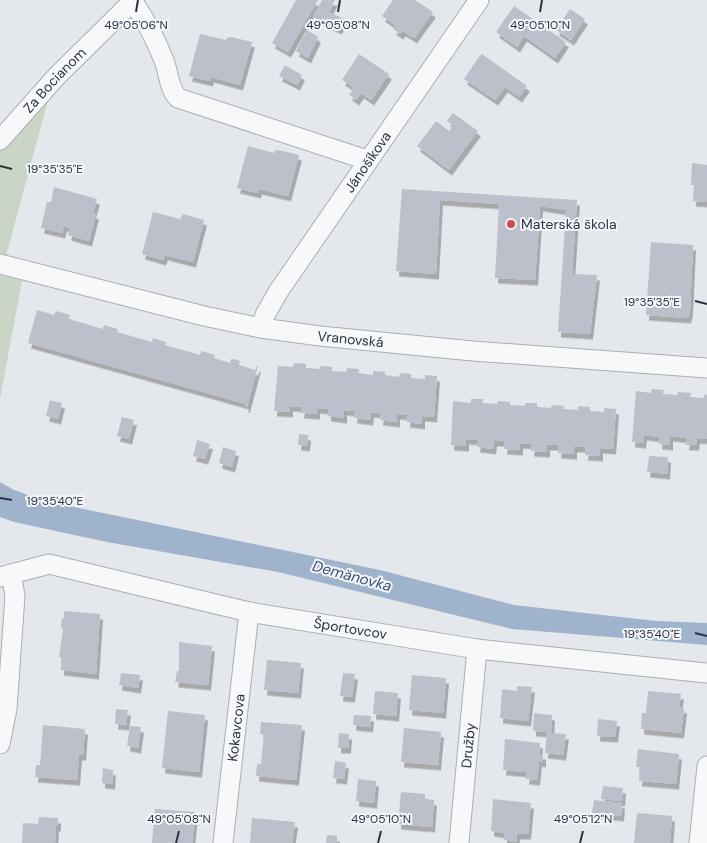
<svg xmlns="http://www.w3.org/2000/svg" width="707" height="843" viewBox="0 0 707 843" font-family="'DM Sans',sans-serif">
<style>
.green{fill:#c9d6c5}
.water{fill:#9fb4cc}
.building{fill:#bbc0ca;filter:url(#shadow)}
.lines{fill:none;stroke-linecap:round;stroke-linejoin:round}
.minor-casing{stroke:#a9aeb7;stroke-width:21}
.minor{stroke:#f7f8fa;stroke-width:19}
.ticks{fill:none;stroke:#2b3445;stroke-width:2}
.poi-dot{fill:#d1495b;stroke:#f4f6f9;stroke-width:2}
.labels{text-anchor:middle;stroke-width:4;stroke-linejoin:round;paint-order:stroke}
.street-label{font-size:14px;fill:#2b3445;stroke:#f4f6f9}
.poi-label{font-size:14px;fill:#2b3445;stroke:#f4f6f9;text-anchor:start}
.water-label{font-size:15px;font-style:italic;fill:#34527a;stroke:#f4f6f9}
.ticks-label{font-size:12px;text-anchor:middle;fill:#2b3445;stroke:#f4f6f9;stroke-width:4;stroke-linejoin:round;paint-order:stroke}
</style>
<defs>
<filter id="shadow"><feDropShadow dx="3" dy="5.5" stdDeviation="0" flood-color="#0004"/></filter>
</defs>
<rect width="100%" height="100%" fill="#e4e7ec"/>
<g class="green">
<polygon points="50,93 6,256 0,254 0,149"/>
<polygon points="0,275 22,280 0,399"/>
</g>
<polygon class="water" points="0,482 14,490 45,501 380,570 514,605 656,621 707,623 707,645 512,629 278,572 107,542 14,522 0,517"/>
<g class="building">
<polygon points="296,0 318,0 288,52 272,43"/>
<polygon points="322,0 335,0 329,12 344,19 339,29 313,17"/>
<polygon points="393,0 415,0 433,12 414,38 403,31 400,34 393,29 396,26 382,16"/>
<polygon points="514,6 566,42 555,58 524,36 517,47 496,32"/>
<polygon points="570,9 585,19 571,40 556,30"/>
<polygon points="307,30 318,37 308,58 296,51"/>
<polygon points="200,34 226,40 227,38 231,37 252,42 240,85 211,77 210,81 189,76"/>
<polygon points="359,54 389,74 371,100 361,93 356,100 349,95 354,88 342,80"/>
<polygon points="482,54 527,86 519,97 505,87 495,100 464,79 478,58"/>
<polygon points="285,65 302,75 297,85 279,76"/>
<polygon points="453,113 478,131 449,170 417,146 436,121 449,131 453,126 447,121"/>
<polygon points="248,146 274,153 275,150 278,151 278,150 299,155 288,196 259,189 258,193 237,188"/>
<polygon points="692,163 707,165 707,202 693,201 694,185 691,185"/>
<polygon points="54,187 97,199 93,213 96,214 89,241 68,235 70,228 64,226 62,233 41,228 47,202 51,202"/>
<polygon points="402,189 577,200 572,274 597,275 590,334 558,332 566,210 540,206 535,280 495,278 499,204 440,200 436,274 396,271"/>
<polygon points="153,212 180,219 183,214 204,220 193,262 165,255 163,260 142,254"/>
<polygon points="651,242 693,245 690,310 688,318 646,315"/>
<polygon points="37,310 54,315 56,311 70,315 69,319 103,329 104,325 118,329 117,332 152,342 153,338 166,342 165,345 200,355 201,351 215,355 214,358 230,363 231,359 233,359 240,361 239,365 255,370 257,366 258,366 247,407 245,407 246,404 28,343"/>
<polygon points="294,363 306,364 306,368 320,369 320,366 332,367 332,371 346,372 347,368 359,369 358,373 373,375 373,371 385,372 385,375 399,377 400,373 411,374 411,378 425,379 425,375 437,376 434,417 422,416 422,424 407,422 408,415 397,414 397,422 380,420 381,413 371,412 370,420 354,418 355,411 344,410 344,418 328,416 328,409 317,408 317,414 301,413 302,407 290,406 290,412 274,411 278,366 293,367"/>
<polygon points="652,389 664,390 663,394 677,395 678,392 691,393 690,397 704,398 704,394 707,395 707,439 697,438 696,445 686,445 687,438 670,436 670,445 659,444 660,437 644,435 643,443 632,442 636,391 651,393"/>
<polygon points="471,399 483,399 483,403 497,404 498,401 510,402 510,405 525,406 525,403 537,403 537,407 551,408 552,405 564,406 563,409 578,410 578,406 590,407 590,411 604,412 604,408 616,409 613,449 600,448 600,456 585,455 586,447 574,447 574,454 558,453 559,445 547,445 547,452 531,451 532,444 520,443 520,450 504,449 505,441 494,441 493,449 477,447 478,440 466,439 466,446 451,445 453,401 471,403"/>
<polygon points="50,400 62,403 58,419 46,416"/>
<polygon points="122,417 134,420 129,439 117,436"/>
<polygon points="299,434 308,435 307,446 298,445"/>
<polygon points="197,440 210,444 205,459 193,456"/>
<polygon points="223,447 236,451 232,467 219,463"/>
<polygon points="649,456 668,457 667,474 647,472"/>
<polygon points="64,611 100,614 96,674 61,670 61,657 59,657 63,629 61,628 62,618 64,619"/>
<polygon points="179,642 212,646 208,685 175,682 177,671 179,671"/>
<polygon points="267,660 301,663 298,693 264,690"/>
<polygon points="121,673 140,675 138,688 119,685"/>
<polygon points="343,673 355,674 352,697 340,696"/>
<polygon points="412,675 446,678 443,713 409,710"/>
<polygon points="517,686 532,687 528,721 500,718 502,689 517,691"/>
<polygon points="375,691 398,693 396,716 373,714"/>
<polygon points="648,691 681,694 679,707 684,708 681,733 641,729 642,713 646,713"/>
<polygon points="116,709 128,710 126,725 115,724"/>
<polygon points="168,711 205,715 199,772 162,768"/>
<polygon points="534,713 552,715 551,733 566,734 563,755 545,753 547,732 533,731"/>
<polygon points="354,715 371,716 370,727 353,725"/>
<polygon points="598,719 617,721 615,737 597,736"/>
<polygon points="261,722 302,725 296,780 256,776 257,764 261,764 264,735 260,734"/>
<polygon points="43,725 85,729 83,755 79,755 77,780 35,777 36,765 40,765"/>
<polygon points="130,726 141,727 138,748 127,746"/>
<polygon points="404,728 441,732 438,765 401,762"/>
<polygon points="339,733 349,734 348,748 338,748"/>
<polygon points="505,739 540,743 539,754 543,754 543,762 539,761 537,780 526,779 527,772 503,770"/>
<polygon points="638,749 679,754 676,784 639,781 640,767 636,767"/>
<polygon points="335,761 346,763 344,779 333,778"/>
<polygon points="103,768 113,770 112,784 102,783"/>
<polygon points="358,779 376,781 374,803 356,801"/>
<polygon points="603,786 623,788 622,801 601,799"/>
<polygon points="401,792 425,794 425,799 434,800 432,827 398,824"/>
<polygon points="493,799 531,803 528,834 517,834 516,842 504,840 504,833 491,831"/>
<polygon points="594,800 622,803 621,816 592,813"/>
<polygon points="155,809 195,812 192,843 152,843"/>
<polygon points="637,813 672,816 670,843 634,843"/>
<polygon points="39,817 58,818 58,826 56,826 55,843 22,843 23,823 38,824"/>
<polygon points="252,818 295,822 292,843 250,843"/>
<polygon points="327,835 337,836 337,843 326,843"/>
</g>
<g class="lines">
<g class="minor-casing">
<g id="minor">
<path d="M133 2C145 19 155 38 163 58 169 71 168 88 178 98L367 160"/>
<path id="s1" d="M0 140 56 77 134 0"/>
<path id="s2" d="M0 264 204 316 261 328 320 336 473 351 707 368"/>
<path id="s3" d="M261 328 265 315 278 292 479 0"/>
<path id="s4" d="M0 577 49 564 249 612 477 649 707 673"/>
<polyline points="0,744 7,709 15,596 11,574"/>
<path id="s5" d="M223 843 249 612"/>
<path id="s6" d="M459 843 477 649"/>
<polyline points="699,843 707,766"/>
</g>
</g>
<use href="#minor" class="minor"/>
</g>
<path class="ticks" d="M136 12 138 0M338 12 340 0M540 12 542 0M0 166 12 169M695 301 707 304M0 498 12 500M695 633 707 636M176 843 179 831M378 843 381 831M580 843 583 831"/>
<circle class="poi-dot" cx="511" cy="224" r="5"/>
<g class="labels">
<g class="street-label">
<text dy="5" stroke="none"><textPath href="#s1" startOffset="81">Za Bocianom</textPath></text>
<text dy="5" stroke="none"><textPath href="#s3" startOffset="198">Jánošíkova</textPath></text>
<text dy="5" stroke="none"><textPath href="#s2" startOffset="359">Vranovská</textPath></text>
<text dy="5" stroke="none"><textPath href="#s4" startOffset="359">Športovcov</textPath></text>
<text dy="5" stroke="none"><textPath href="#s5" startOffset="116">Kokavcova</textPath></text>
<text dy="5" stroke="none"><textPath href="#s6" startOffset="98">Družby</textPath></text>
</g>
<g class="poi-label">
<text x="521" y="229">Materská škola</text>
</g>
<g class="water-label">
<text transform="translate(352 576) rotate(15)" y="5">Demänovka</text>
</g>
</g>
<g class="ticks-label">
<text x="136" y="29">49°05'06"N</text>
<text x="338" y="29">49°05'08"N</text>
<text x="540" y="29">49°05'10"N</text>
<text x="55" y="173">19°35'35"E</text>
<text x="652" y="306">19°35'35"E</text>
<text x="55" y="505">19°35'40"E</text>
<text x="652" y="638">19°35'40"E</text>
<text x="179" y="823">49°05'08"N</text>
<text x="381" y="823">49°05'10"N</text>
<text x="583" y="823">49°05'12"N</text>
</g>
</svg>
